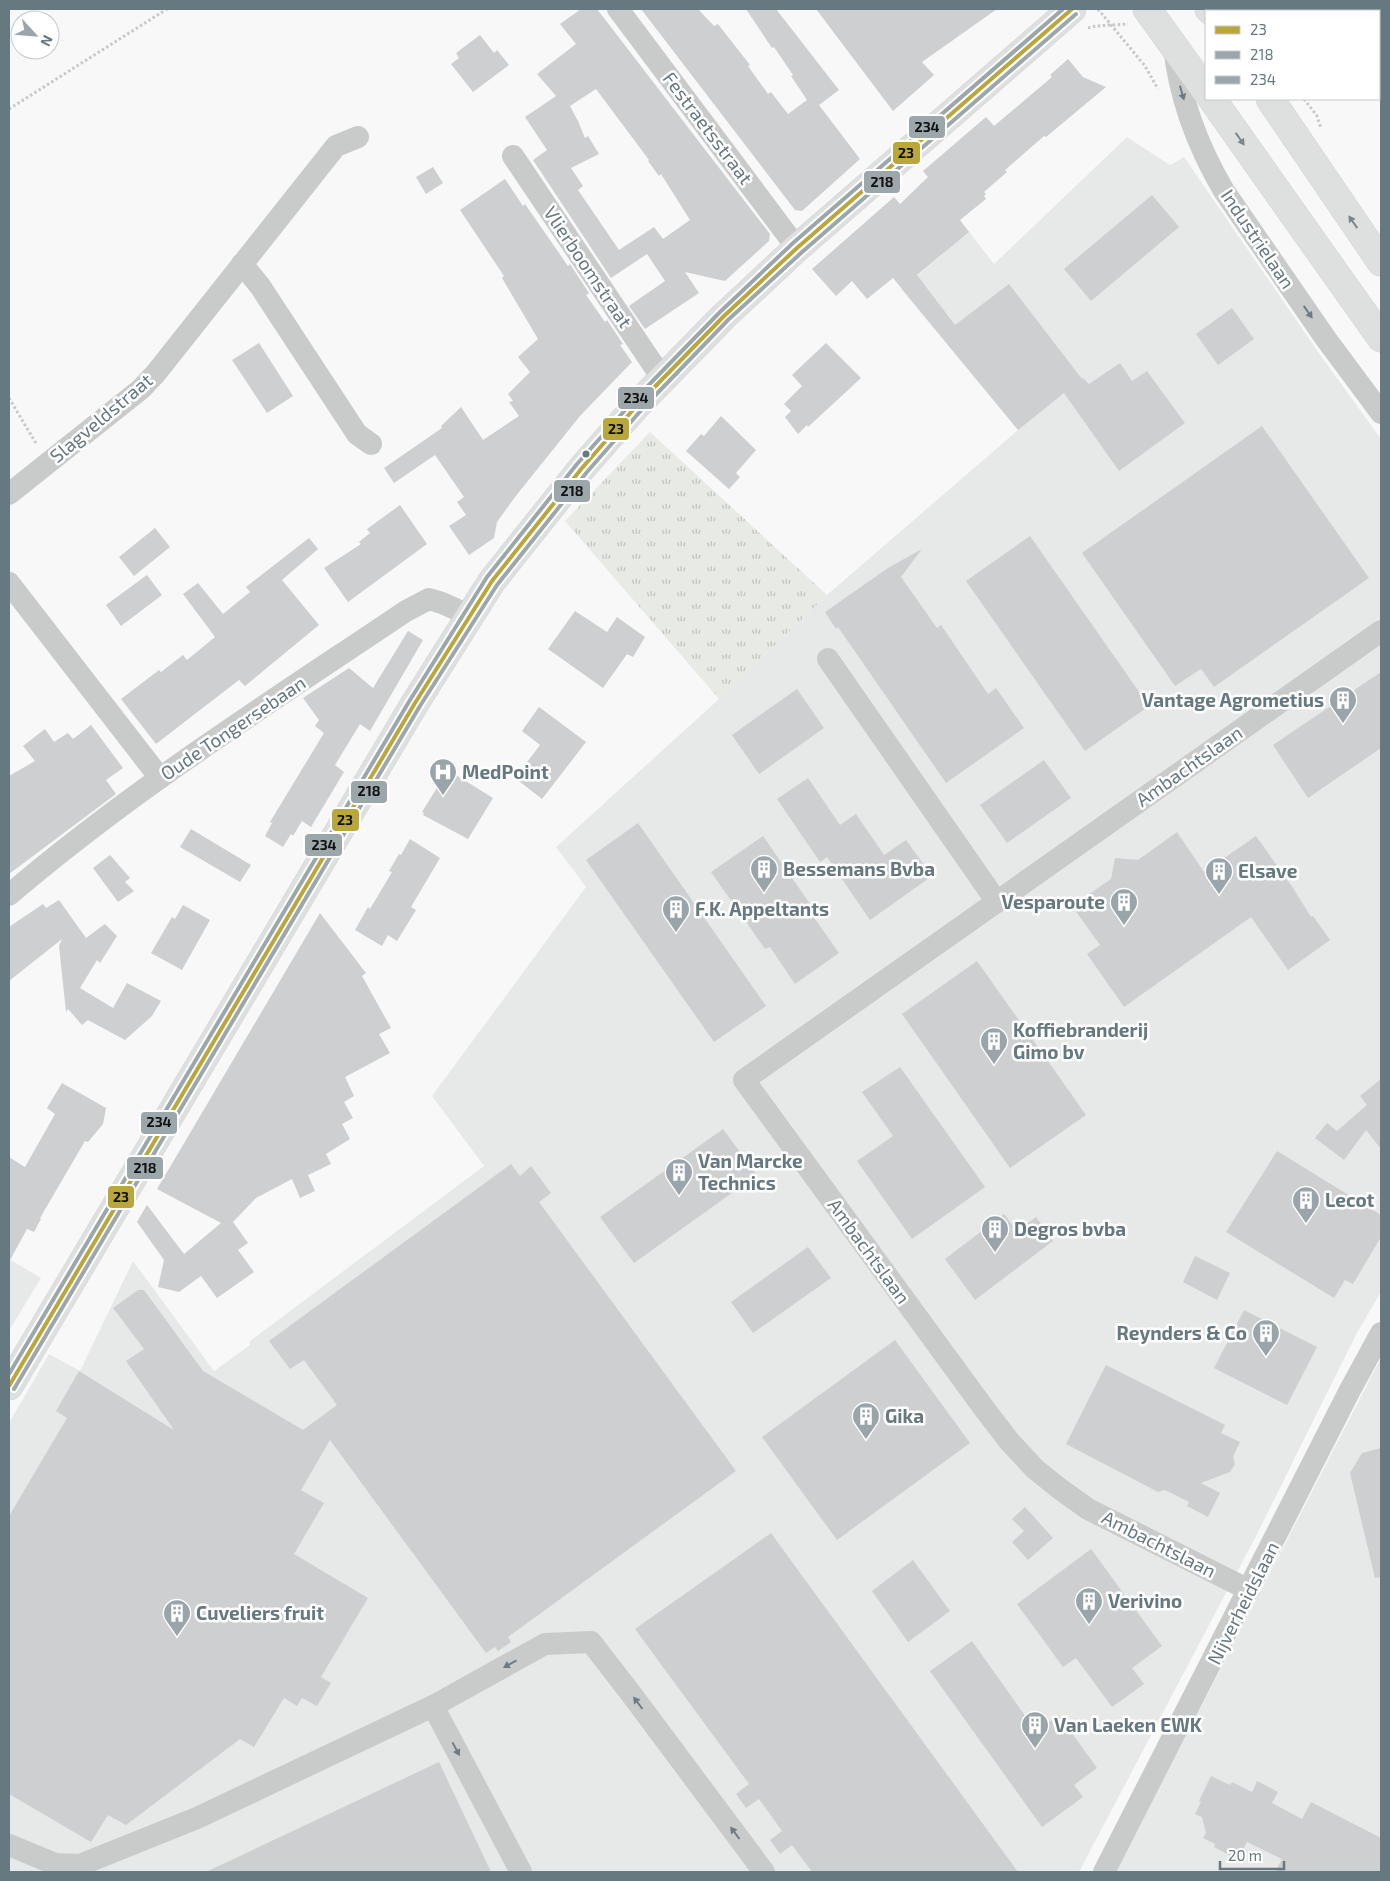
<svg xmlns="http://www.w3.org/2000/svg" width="1390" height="1881" viewBox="0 0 1390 1881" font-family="'Exo 2',sans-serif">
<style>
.built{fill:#e7e9e8}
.grass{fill:url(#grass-tufts)}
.building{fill:#cdcfd0;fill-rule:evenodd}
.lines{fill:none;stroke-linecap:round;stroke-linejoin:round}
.major-casing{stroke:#d4d5d6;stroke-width:29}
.path{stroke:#c7c8c9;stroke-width:3;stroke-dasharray:2.5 2.5;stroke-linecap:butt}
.minor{stroke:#c9cbcb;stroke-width:22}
.major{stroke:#dedfdf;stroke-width:28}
.bus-1-casing{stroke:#fff;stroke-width:8}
.bus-2-casing{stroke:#fff;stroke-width:8}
.bus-3-casing{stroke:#fff;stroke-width:8}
.bus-1{stroke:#baa63a;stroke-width:4}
.bus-2{stroke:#9ca7ac;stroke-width:4}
.bus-3{stroke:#9ca7ac;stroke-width:4}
.oneway{fill:#6b7c84}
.oneway2{fill:#78878e}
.bus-dot{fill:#667880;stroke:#fff;stroke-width:2}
.labels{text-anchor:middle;stroke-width:5;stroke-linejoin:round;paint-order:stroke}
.street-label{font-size:19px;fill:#667880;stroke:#fff}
.poi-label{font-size:19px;font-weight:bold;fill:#667880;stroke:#fff;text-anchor:start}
.line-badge{stroke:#fff;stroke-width:2}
.pale-badge-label{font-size:14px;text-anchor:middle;font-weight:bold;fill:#111}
</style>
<defs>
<pattern id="grass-tufts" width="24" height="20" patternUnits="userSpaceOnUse" patternTransform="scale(1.25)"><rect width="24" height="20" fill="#e8eae5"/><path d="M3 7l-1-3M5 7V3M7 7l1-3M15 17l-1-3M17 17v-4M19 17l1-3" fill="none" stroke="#c0c2bf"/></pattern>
</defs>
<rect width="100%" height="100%" fill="#f8f8f8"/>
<g class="built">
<polygon points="1127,137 1170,165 1184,157 1321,356 1381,439 1381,1292 1357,1333 1257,1534 1079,1872 9,1872 9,1423 49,1354 80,1371 133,1261 214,1371 250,1345 250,1341 484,1166 432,1096 586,887 556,847 719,699 827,595 1018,430 901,289 943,254 956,238 967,229 994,264"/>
<polygon points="9,1259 41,1278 9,1331"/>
<polygon points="1381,1358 1381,1872 1116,1872 1373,1373"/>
</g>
<polygon class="grass" points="650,432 827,595 719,699 565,521"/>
<g class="building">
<path d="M581 9H597L770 234 769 241 725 281 685 272 699 293 645 329 629 306 665 281 647 254 611 278 533 160 547 150 525 117 556 96 537 74 576 44 560 24ZM596 89 649 160 648 161 659 176 661 174 690 220 663 239 654 227 619 250 578 190 583 186 571 168 599 154 588 136 585 138 578 121 570 106Z"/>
<polygon points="641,9 698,9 714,26 718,24 750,65 748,66 768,94 771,92 788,114 807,100 791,76 793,75 774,47 772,48 746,9 776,9 839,90 819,105 860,159 802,211 795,210"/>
<polygon points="816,9 997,9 922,62 934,75 893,111"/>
<polygon points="480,35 494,53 497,50 509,65 473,92 451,64 459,58 456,53"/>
<polygon points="1068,59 1083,77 1106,87 1046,137 1044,136 1005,170 1007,172 984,192 986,194 984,196 986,199 960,220 969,232 917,275 955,325 1009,284 1082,379 1083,378 1089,384 1120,363 1132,381 1147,371 1185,423 1119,471 1064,393 1018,430 893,278 867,299 852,281 836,296 812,269 894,197 900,204 928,177 923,171 986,117 994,126 1052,77 1050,75"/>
<polygon points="433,167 443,183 426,194 416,177"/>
<polygon points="505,179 523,206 525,204 568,266 570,264 589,293 586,295 605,322 607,320 623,344 620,345 632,362 580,416 515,497 497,522 494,538 469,555 449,526 466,515 457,502 464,497 435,455 394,483 384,468 442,428 441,426 461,407 483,440 519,416 509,402 513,401 508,394 530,372 518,357 538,339 502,278 504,276 460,210"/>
<polygon points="1152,195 1179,227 1091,301 1064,269"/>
<polygon points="1232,308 1254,339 1218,365 1196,334"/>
<polygon points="259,343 293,396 267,413 232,360"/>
<polygon points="826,343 861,378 808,427 807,425 798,434 785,417 791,411 784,404 802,386 792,375"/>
<polygon points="721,416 756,450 736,473 740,477 729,489 686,451 701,434 704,436"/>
<polygon points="1262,426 1369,578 1214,687 1201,669 1175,686 1082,553"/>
<polygon points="400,505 427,544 348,602 324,568 361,544 359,542 370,533 367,529"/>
<polygon points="155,528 170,547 134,576 119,557"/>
<polygon points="1030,536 1149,706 1085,751 966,581"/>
<polygon points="309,538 318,549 282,580 319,625 245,686 239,680 156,744 121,699 159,670 161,672 183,655 187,660 215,637 183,594 198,583 223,614 250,592 246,587"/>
<polygon points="922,549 901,577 937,628 941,625 988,694 996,688 1024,728 946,783 838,627 836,629 825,612 888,568"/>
<polygon points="147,575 162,595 121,626 106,605"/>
<polygon points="575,611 607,632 617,617 645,637 633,657 627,654 603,688 548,649"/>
<polygon points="408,631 423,640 370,731 360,724 335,765 344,772 311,827 302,821 293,836 291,834 283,847 265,836 272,823 270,822 324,733 315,726 319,720 303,698 349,668 373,688"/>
<polygon points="1381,672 1381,748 1308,798 1273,745"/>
<polygon points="797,689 824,728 759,774 732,735"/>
<polygon points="539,707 586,742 542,799 515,778 540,745 522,731"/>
<polygon points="91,725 123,768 106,780 116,794 9,874 9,776 35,761 23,746 45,729 54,742 68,733 73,739"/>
<polygon points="1044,760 1071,798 1007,843 980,805"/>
<polygon points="448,770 493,798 468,839 423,815 424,813 422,812"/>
<polygon points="808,778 840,825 856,814 884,855 906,840 932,876 870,920 827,857 820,862 777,799"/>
<polygon points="638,823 766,1006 714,1042 586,860"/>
<polygon points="191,829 251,865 240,882 180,847"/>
<polygon points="1177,832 1204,872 1256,836 1293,888 1311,917 1313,916 1330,940 1288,970 1251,917 1124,1007 1087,954 1100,945 1072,906 1111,879 1115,858 1138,860"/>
<polygon points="763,836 817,914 813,916 839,953 795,984 770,947 765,949 711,872"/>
<polygon points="410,839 440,858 411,907 416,910 397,941 388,935 382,946 355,930 368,907 370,909 392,872 389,871 399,854 401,855"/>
<polygon points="110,855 130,878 125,882 134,891 118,902 93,868"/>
<polygon points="59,900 86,938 105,924 117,936 100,963 97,960 80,988 113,1008 127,983 161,1001 152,1016 125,1040 88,1020 82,1025 68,1009 66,1012 59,946 62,939 9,981 9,927 43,904 46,908"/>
<polygon points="183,905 210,920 182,970 151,953 172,917 175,919"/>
<polygon points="320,913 366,973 362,976 391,1028 379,1034 390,1053 345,1077 354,1096 344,1102 353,1118 342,1124 350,1139 326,1154 331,1164 308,1175 315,1191 300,1198 292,1179 256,1198 233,1222 248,1243 238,1250 254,1272 217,1298 201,1276 179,1292 158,1287 164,1260 137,1222 147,1205 184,1254 221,1223 157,1189"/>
<polygon points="977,961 1086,1115 1010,1168 902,1014"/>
<polygon points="900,1067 985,1187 912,1239 857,1161 893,1136 862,1092"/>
<polygon points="1381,1079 1381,1149 1366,1130 1344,1160 1315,1138 1327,1123 1337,1131 1367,1105 1360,1096"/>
<polygon points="62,1083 106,1108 103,1124 88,1142 85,1141 40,1218 41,1219 34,1232 27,1229 9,1262 9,1157 25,1167 55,1114 47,1108"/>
<polygon points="723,1129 757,1175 634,1263 600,1217"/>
<polygon points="1277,1151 1381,1215 1381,1237 1353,1284 1345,1280 1334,1298 1226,1232"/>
<polygon points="511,1164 520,1176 531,1166 551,1193 539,1202 736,1471 508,1637 511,1642 498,1651 495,1647 486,1653 330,1440 301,1490 324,1503 294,1554 368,1598 321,1677 331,1683 317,1706 302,1698 297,1706 284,1698 254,1747 240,1739 126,1825 108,1815 91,1842 9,1794 9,1516 67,1418 56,1411 79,1371 174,1430 126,1361 144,1349 113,1308 138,1290 144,1290 203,1371 303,1430 337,1405 304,1360 290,1369 269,1341"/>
<polygon points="1004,1214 1017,1231 1036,1217 1053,1241 975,1300 945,1259"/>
<polygon points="808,1247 831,1278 753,1333 731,1302"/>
<polygon points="1195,1256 1230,1273 1217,1300 1183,1282"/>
<polygon points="1244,1310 1317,1347 1287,1405 1214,1368"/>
<polygon points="895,1340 970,1443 837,1540 762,1437"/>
<polygon points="1106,1365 1225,1425 1221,1433 1240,1442 1233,1457 1235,1464 1230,1472 1201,1483 1220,1493 1208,1517 1187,1506 1189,1502 1165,1490 1158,1492 1066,1444"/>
<polygon points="1381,1448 1381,1577 1375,1578 1350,1473 1362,1453"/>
<polygon points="1025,1507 1053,1538 1028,1560 1012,1542 1024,1531 1012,1519"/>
<polygon points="771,1533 897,1706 1018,1872 812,1872 792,1845 780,1854 770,1840 782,1831 759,1799 746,1808 736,1794 749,1784 635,1629"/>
<polygon points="1091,1549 1162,1646 1132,1668 1144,1684 1112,1707 1076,1658 1063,1667 1017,1604"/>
<polygon points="913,1560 950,1611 908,1642 872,1591"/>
<polygon points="972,1641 1036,1731 1059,1715 1097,1768 1074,1785 1083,1797 1042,1827 930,1671"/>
<polygon points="439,1762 491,1872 206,1872"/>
<polygon points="1211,1776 1230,1785 1232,1782 1252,1792 1257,1781 1278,1792 1272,1803 1302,1819 1311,1802 1381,1838 1381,1872 1275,1872 1282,1859 1247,1842 1238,1860 1214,1847 1215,1844 1203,1838 1206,1833 1202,1817 1195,1814 1201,1802 1199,1801"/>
</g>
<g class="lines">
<g class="major-casing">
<g id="major">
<polyline points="1147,9 1206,91"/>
<polyline points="1209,9 1211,11"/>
<polyline points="1212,99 1381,338"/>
<polyline points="1270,99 1381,262"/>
<polyline points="9,1386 415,703 492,581 519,547 582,468 639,403 724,316 797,248 1072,9"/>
</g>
</g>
<g class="path">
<polyline points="1098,9 1145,66 1158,89"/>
<polyline points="1240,9 1241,11"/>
<polyline points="1088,28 1096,26 1128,24"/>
<polyline points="1304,99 1317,116 1321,129"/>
<polyline points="9,109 167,9"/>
<polyline points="9,398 37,445"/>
</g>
<g class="minor">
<polyline points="618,9 797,248"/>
<path d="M1174 45C1179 98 1197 145 1224 191L1326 339 1381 413"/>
<polyline points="513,156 662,378"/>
<polyline points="242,264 260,286 357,434 371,444"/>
<polyline points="9,494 141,389 156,373 336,146 358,137"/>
<polyline points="9,583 160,778"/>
<polyline points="828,659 997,902"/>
<path d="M9 895C133 789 271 702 406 611L429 599 442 603 471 616"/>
<polyline points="1249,1590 1088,1509 1060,1489 1035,1469 1009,1441 983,1407 744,1080 1381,631"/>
<polyline points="433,1706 521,1872"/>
<polyline points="9,1845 55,1864 80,1865 197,1818 433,1706 545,1644 591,1642 632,1695 764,1872"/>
<polyline points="1104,1872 1350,1390 1381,1333"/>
</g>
<use href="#major" class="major"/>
<g class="bus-1-casing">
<polyline id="bus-1" points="9,1386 415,703 492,581 582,468 639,403 724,316 797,248 1072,9"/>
</g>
<g class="bus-2-casing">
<polyline id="bus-2" points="14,1389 420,706 497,585 587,472 644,407 728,320 801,253 1076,14"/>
</g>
<g class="bus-3-casing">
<polyline id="bus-3" points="9,1374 410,700 487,577 577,464 635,399 720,312 793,243 1063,9"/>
</g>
<use href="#bus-1" class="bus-1"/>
<use href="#bus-2" class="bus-2"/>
<use href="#bus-3" class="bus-3"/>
</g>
<defs><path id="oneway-solid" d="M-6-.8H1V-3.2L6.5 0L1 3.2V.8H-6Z" transform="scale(1.25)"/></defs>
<g class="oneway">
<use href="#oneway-solid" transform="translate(1182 93) rotate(74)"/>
<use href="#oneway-solid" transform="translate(1308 312) rotate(55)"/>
<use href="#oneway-solid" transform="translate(510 1664) rotate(151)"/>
<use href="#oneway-solid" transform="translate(638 1703) rotate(-127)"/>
<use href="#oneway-solid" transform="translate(456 1749) rotate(62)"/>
<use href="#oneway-solid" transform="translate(735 1833) rotate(-127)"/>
</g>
<g class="oneway2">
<use href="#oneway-solid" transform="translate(1240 139) rotate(55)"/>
<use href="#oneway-solid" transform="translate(1353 222) rotate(-125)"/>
</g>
<defs>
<g id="building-pin" transform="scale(1.4375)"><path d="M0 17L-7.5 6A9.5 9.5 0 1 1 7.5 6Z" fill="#99a5aa" stroke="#fff"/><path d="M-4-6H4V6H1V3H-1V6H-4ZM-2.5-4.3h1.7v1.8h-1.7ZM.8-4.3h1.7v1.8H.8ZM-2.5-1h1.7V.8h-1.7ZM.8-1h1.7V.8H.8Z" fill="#fff"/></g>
<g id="hospital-pin" transform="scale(1.4375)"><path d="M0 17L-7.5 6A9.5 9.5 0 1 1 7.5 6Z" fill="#99a5aa" stroke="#fff"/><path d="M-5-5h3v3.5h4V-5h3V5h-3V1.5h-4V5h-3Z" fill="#fff"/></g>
</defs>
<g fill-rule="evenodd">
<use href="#building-pin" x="1343" y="700"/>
<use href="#hospital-pin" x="443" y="772"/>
<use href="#building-pin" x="764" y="869"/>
<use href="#building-pin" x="1219" y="871"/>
<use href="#building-pin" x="1124" y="902"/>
<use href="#building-pin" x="676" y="909"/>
<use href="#building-pin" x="994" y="1041"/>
<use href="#building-pin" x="679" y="1172"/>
<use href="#building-pin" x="1306" y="1200"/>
<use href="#building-pin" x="995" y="1229"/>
<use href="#building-pin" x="1266" y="1333"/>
<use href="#building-pin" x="866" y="1416"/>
<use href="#building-pin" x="1089" y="1601"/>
<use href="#building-pin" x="177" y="1613"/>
<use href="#building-pin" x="1035" y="1725"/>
</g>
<circle class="bus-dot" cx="586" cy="454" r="4.5"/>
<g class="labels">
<g class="street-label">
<text transform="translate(708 128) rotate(53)" y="7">Festraetsstraat</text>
<text transform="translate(1258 239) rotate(56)" y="7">Industrielaan</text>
<text transform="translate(588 267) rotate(56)" y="7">Vlierboomstraat</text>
<text transform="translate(101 418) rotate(-40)" y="7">Slagveldstraat</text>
<text transform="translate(233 728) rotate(-34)" y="7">Oude Tongersebaan</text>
<text transform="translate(1189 766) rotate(-35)" y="7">Ambachtslaan</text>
<text transform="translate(869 1251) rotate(54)" y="7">Ambachtslaan</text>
<text transform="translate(1159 1544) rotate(27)" y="7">Ambachtslaan</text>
<text transform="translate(1243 1603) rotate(-63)" y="7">Nijverheidslaan</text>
</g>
<g class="poi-label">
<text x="1324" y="707" text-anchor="end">Vantage Agrometius</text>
<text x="462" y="779">MedPoint</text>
<text x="783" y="876">Bessemans Bvba</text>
<text x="1238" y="878">Elsave</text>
<text x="1105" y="909" text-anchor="end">Vesparoute</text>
<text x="695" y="916">F.K. Appeltants</text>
<text x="1013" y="1037">Koffiebranderij<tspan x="1013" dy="22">Gimo bv</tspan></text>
<text x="698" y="1168">Van Marcke<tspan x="698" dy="22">Technics</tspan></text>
<text x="1325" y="1207">Lecot</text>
<text x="1014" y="1236">Degros bvba</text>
<text x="1247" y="1340" text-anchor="end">Reynders &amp; Co</text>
<text x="885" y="1423">Gika</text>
<text x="1108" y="1608">Verivino</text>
<text x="196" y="1620">Cuveliers fruit</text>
<text x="1054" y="1732">Van Laeken EWK</text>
</g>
</g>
<g class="line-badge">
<rect x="908" y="115" width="38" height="24" rx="5" fill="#9ca7ac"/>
<rect x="892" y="141" width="29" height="24" rx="5" fill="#baa63a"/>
<rect x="863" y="170" width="38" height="24" rx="5" fill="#9ca7ac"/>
<rect x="617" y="386" width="38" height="24" rx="5" fill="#9ca7ac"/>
<rect x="602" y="417" width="28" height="24" rx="5" fill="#baa63a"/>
<rect x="553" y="479" width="38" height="24" rx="5" fill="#9ca7ac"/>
<rect x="350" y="780" width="38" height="24" rx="5" fill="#9ca7ac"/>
<rect x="331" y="808" width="29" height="24" rx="5" fill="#baa63a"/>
<rect x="304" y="833" width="39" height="24" rx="5" fill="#9ca7ac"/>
<rect x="140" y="1111" width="38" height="24" rx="5" fill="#9ca7ac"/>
<rect x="126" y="1156" width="38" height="24" rx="5" fill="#9ca7ac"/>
<rect x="107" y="1185" width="28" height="24" rx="5" fill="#baa63a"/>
</g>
<g class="pale-badge-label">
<text x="927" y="132">234</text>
<text x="906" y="158">23</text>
<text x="882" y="187">218</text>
<text x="636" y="403">234</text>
<text x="616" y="434">23</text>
<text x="572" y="496">218</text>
<text x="369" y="796">218</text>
<text x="345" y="825">23</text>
<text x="324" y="850">234</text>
<text x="159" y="1127">234</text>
<text x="145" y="1173">218</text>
<text x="121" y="1202">23</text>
</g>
<rect width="1390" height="1881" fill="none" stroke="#667880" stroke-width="20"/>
<rect x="1205" y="10" width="175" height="90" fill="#ffffff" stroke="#c2c9cc"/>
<rect x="1215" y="26" width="25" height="8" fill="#baa63a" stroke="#c2c9cc"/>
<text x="1250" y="35" font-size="15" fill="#667880">23</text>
<rect x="1215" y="51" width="25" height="8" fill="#9ca7ac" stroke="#c2c9cc"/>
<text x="1250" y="60" font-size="15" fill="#667880">218</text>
<rect x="1215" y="76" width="25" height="8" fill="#9ca7ac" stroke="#c2c9cc"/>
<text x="1250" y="85" font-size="15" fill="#667880">234</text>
<g transform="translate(35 35) rotate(116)"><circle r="24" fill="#ffffff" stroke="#c2c9cc"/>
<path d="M0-4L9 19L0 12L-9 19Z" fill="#99a5aa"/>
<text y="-8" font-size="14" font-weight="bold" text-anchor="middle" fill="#667880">N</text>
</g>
<path d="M1220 1861v8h64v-8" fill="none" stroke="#667880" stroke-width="2.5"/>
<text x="1228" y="1861" font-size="15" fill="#667880" stroke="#ffffff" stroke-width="4" paint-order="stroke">20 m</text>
</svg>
